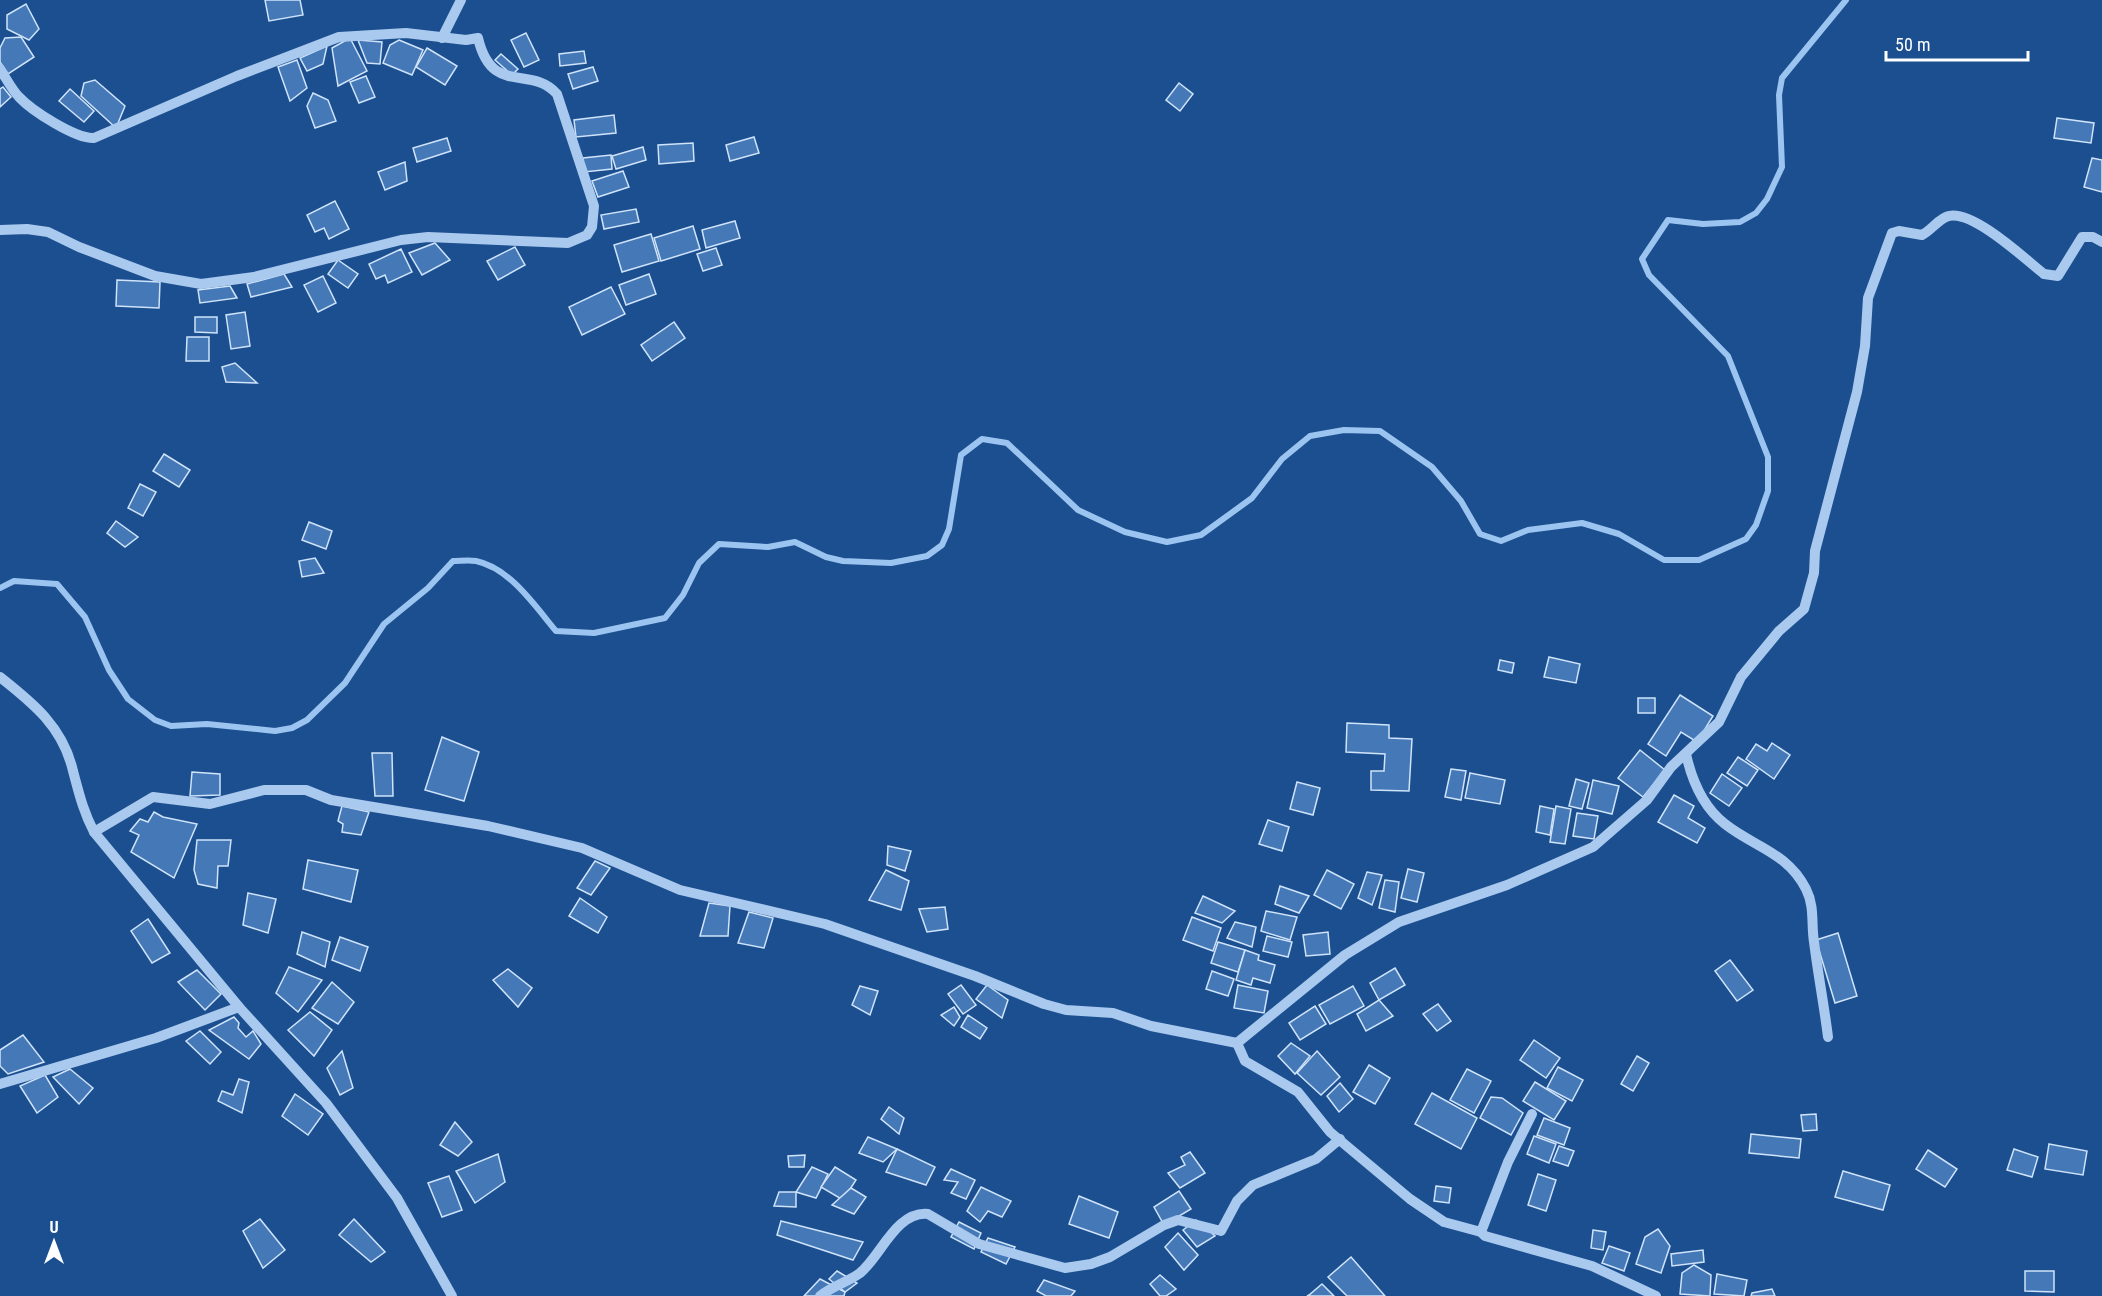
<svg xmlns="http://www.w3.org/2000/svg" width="2102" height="1296" viewBox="0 0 2102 1296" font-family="'Roboto Condensed',sans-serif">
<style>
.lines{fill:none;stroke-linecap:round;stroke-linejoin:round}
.stream{stroke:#9cc4f0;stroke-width:6}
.building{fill:#4478b7;stroke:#cfe3fa;stroke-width:1.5}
.minor{stroke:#a9c9ee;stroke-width:10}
</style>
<rect width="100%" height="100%" fill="#1b4f8f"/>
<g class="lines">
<path class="stream" d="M0 588 14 581 57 584 85 617 109 670 128 699 155 720 171 726 207 724 275 731 292 728 307 720 345 683 384 624 428 588 453 561C460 561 469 560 476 561 510 568 535 606 556 631L594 633 665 618 683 595 699 563 719 544 768 547 795 542 826 557 843 561 891 563 927 556 942 545 949 529 961 455 982 439 1007 443 1078 510 1125 532 1167 542 1201 535 1252 498 1282 459 1310 436 1344 430 1380 431 1432 467 1461 501 1480 534 1501 541 1528 530 1582 523 1619 534 1664 560H1699L1746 539 1756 525 1768 491V457L1728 356 1649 275 1642 259 1668 220 1703 224 1740 222 1756 213 1767 199 1782 167 1779 95 1782 78 1846 0"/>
</g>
<g class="building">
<polygon points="265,0 300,0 303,15 269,21"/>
<polygon points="26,4 39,29 29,40 7,29 7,15"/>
<polygon points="526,33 539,60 524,67 511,40"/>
<polygon points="21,37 34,57 8,74 0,62 0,48 5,38"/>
<polygon points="350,38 367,71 338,86 332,48"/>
<polygon points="358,40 382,42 380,64 367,63"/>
<polygon points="399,40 423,50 412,75 383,63 390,45"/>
<polygon points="327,46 323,64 307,71 300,58"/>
<polygon points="427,48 457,66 445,85 416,67"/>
<polygon points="584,51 586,63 560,66 559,54"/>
<polygon points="501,54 518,69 512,75 495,60"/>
<polygon points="297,60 307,88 290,101 278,67"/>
<polygon points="593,67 598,81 573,89 568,74"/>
<polygon points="366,76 375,97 359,103 350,82"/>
<polygon points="95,80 125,106 116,128 81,96 84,83"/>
<polygon points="1179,83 1193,94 1180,111 1166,100"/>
<polygon points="3,87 11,97 0,107 0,89"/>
<polygon points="70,89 94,111 84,122 59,101"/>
<polygon points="313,93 328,100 336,121 315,128 307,106"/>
<polygon points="614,115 616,133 576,137 574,120"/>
<polygon points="2057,118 2094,123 2091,143 2054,138"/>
<polygon points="754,137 759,153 730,161 726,145"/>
<polygon points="447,138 451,151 417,162 413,148"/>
<polygon points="693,143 694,161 659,164 658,145"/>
<polygon points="643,147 646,160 616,169 612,156"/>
<polygon points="611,155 612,169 584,172 583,158"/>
<polygon points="2092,158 2102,160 2102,192 2084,187"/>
<polygon points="405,162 407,181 385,190 378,172"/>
<polygon points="623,171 629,187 598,197 592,181"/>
<polygon points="335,201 349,229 329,239 324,228 315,232 307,215"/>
<polygon points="636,209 639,222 604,229 601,215"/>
<polygon points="735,221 740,238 706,248 702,230"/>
<polygon points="693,226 700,249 661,261 654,238"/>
<polygon points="651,234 659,261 622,272 614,245"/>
<polygon points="435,243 450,260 422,275 409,253"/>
<polygon points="515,247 525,265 498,280 487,261"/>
<polygon points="716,248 722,265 703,271 697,254"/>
<polygon points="401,249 412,272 388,283 385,275 376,279 369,264"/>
<polygon points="338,260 358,274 348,288 328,274"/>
<polygon points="284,274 292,287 251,297 247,284"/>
<polygon points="649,274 656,294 626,305 619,285"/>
<polygon points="323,276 336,303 318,312 304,285"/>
<polygon points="117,280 160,282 159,308 116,306"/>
<polygon points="230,286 237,298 200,303 198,290"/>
<polygon points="611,287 625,314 582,335 569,307"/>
<polygon points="245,312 250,346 231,349 226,315"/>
<polygon points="195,317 217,317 217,333 195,332"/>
<polygon points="674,322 685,338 652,361 641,345"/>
<polygon points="187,337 209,337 209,361 186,361"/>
<polygon points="235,363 257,383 226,382 222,367"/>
<polygon points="164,454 190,470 179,487 153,471"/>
<polygon points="140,484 156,492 143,516 128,508"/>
<polygon points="116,521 138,537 125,547 107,533"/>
<polygon points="309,522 332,531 326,549 302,540"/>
<polygon points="315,558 324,573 302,577 299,561"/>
<polygon points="1549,657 1580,664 1576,683 1544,677"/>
<polygon points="1500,660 1514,663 1512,673 1498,670"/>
<polygon points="1680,695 1713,716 1697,742 1681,732 1666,756 1648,744"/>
<rect x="1638" y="698" width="17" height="15"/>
<polygon points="1347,723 1389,725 1389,738 1412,739 1409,791 1371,790 1371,771 1384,771 1385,754 1346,752"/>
<polygon points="442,737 479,752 464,801 425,790"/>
<polygon points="1772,743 1790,755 1774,779 1746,759 1756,744 1767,751"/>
<polygon points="1640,750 1665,770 1643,797 1618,778"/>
<polygon points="372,753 392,753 393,796 375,796"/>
<polygon points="1738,757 1758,770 1747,786 1727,773"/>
<polygon points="1451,769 1466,771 1461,800 1445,797"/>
<polygon points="192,772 220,774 220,795 190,796"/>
<polygon points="1470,773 1505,780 1500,804 1465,798"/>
<polygon points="1722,774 1742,788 1729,806 1710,793"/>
<polygon points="1576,779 1589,783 1582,809 1569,806"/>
<polygon points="1593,780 1619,786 1612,814 1587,808"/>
<polygon points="1297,782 1320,788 1313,815 1290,809"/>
<polygon points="1674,795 1694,806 1688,818 1705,828 1697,843 1658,822"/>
<polygon points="342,806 369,812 361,835 342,832 343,824 338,821"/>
<polygon points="1540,806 1554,809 1550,835 1536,832"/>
<polygon points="1556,806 1571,809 1565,844 1550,842"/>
<polygon points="154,812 163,817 197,824 174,878 131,852 139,835 130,831 140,819 148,822"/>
<polygon points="1577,813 1598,816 1594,839 1573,836"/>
<polygon points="1268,820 1289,827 1282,851 1259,844"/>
<polygon points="197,840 231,840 228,866 218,866 217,888 198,884 194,870"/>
<polygon points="888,846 911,851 905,871 887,865"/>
<polygon points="308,860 358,870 351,902 303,889"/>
<polygon points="595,861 610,868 591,895 577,888"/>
<polygon points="1408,869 1424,873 1417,902 1401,898"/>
<polygon points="886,870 909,881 901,910 869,900"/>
<polygon points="1327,870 1354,884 1341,909 1314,895"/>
<polygon points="1367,872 1382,875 1372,905 1358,898"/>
<polygon points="1385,880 1399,882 1395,912 1379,908"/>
<polygon points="1280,886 1309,896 1299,913 1275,904"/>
<polygon points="248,893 276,899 268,933 243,925"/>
<polygon points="1203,896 1235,911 1222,923 1195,913"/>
<polygon points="580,898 607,917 598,933 569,916"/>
<polygon points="709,903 730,906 728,936 700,936"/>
<polygon points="945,907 948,929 927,932 919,909"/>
<polygon points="1266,911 1297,917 1290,940 1261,931"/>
<polygon points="749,912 773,918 764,948 738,943"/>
<polygon points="1192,917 1221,928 1213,951 1183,940"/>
<polygon points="148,919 170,953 152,963 131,931"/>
<polygon points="1235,922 1256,927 1252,947 1227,938"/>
<polygon points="302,932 330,942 325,967 297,954"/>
<polygon points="1328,932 1330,954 1306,956 1303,935"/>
<polygon points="1838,933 1857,996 1835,1003 1816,940"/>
<polygon points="1267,936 1292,942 1288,957 1263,951"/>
<polygon points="340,937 368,947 360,971 332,960"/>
<polygon points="1218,942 1245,950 1238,972 1211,963"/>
<polygon points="1245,950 1259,955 1258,960 1275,965 1270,983 1253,978 1251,985 1236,980"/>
<polygon points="1730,960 1753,990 1737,1001 1715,971"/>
<polygon points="289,967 322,980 298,1012 276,993"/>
<polygon points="1395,968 1405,985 1379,1000 1370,983"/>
<polygon points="508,969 532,988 518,1007 493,980"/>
<polygon points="197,970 221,994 205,1010 178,982"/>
<polygon points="1212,971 1234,979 1228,996 1206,989"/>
<polygon points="332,982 354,1002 338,1024 312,1008"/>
<polygon points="961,985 976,1005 963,1014 948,994"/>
<polygon points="987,985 1008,1000 1002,1018 976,999"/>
<polygon points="1238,985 1268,991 1264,1013 1234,1008"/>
<polygon points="860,986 878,991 870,1015 852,1005"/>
<polygon points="1353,986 1364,1006 1330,1024 1319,1005"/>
<polygon points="1379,1000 1393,1016 1366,1031 1357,1014"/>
<polygon points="1438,1004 1451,1021 1437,1031 1423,1014"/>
<polygon points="1315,1006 1326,1024 1300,1040 1289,1023"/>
<polygon points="954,1007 960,1017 954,1026 941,1015"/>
<polygon points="310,1012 332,1030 314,1056 288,1030"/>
<polygon points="968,1015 987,1028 980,1039 961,1027"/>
<polygon points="234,1017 239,1023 238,1028 246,1037 253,1031 261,1044 249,1059 209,1030"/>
<polygon points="200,1031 221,1052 210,1064 186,1041"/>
<polygon points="23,1035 44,1062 8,1074 0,1066 0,1050"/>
<polygon points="1534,1040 1560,1058 1546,1078 1520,1060"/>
<polygon points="1291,1043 1310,1056 1295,1074 1278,1056"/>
<polygon points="342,1051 353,1088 340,1095 327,1068"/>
<polygon points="1317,1051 1340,1077 1321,1095 1297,1073"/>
<polygon points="1637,1056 1649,1063 1633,1091 1621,1084"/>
<polygon points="1369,1065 1390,1078 1375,1104 1353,1092"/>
<polygon points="1558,1067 1583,1080 1572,1101 1547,1088"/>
<polygon points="70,1069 93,1088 79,1104 53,1077"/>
<polygon points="1467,1069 1491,1081 1474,1113 1450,1100"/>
<polygon points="45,1075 58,1097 37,1113 20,1086"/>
<polygon points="239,1079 249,1082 242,1113 218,1101 222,1091 233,1095"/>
<polygon points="1535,1082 1566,1101 1554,1120 1523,1101"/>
<polygon points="1340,1083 1353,1099 1339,1112 1327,1096"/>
<polygon points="1432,1093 1477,1118 1461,1149 1415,1124"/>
<polygon points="295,1094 323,1114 308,1135 282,1116"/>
<polygon points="1491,1097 1502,1098 1523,1113 1511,1135 1480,1118"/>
<polygon points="889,1107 904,1118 899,1134 881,1119"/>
<polygon points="1816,1114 1817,1130 1803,1131 1801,1115"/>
<polygon points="1544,1118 1570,1128 1564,1145 1537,1135"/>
<polygon points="455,1122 472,1142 458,1156 440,1145"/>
<polygon points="1751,1134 1801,1139 1799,1158 1749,1153"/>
<polygon points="1534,1136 1556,1144 1549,1163 1527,1154"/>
<polygon points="868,1137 897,1149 883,1162 859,1153"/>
<polygon points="2049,1144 2087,1151 2083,1175 2045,1169"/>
<polygon points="1559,1146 1574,1151 1568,1166 1553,1161"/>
<polygon points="897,1149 935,1167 926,1185 886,1172"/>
<polygon points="2014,1149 2038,1157 2032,1177 2007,1170"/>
<polygon points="1928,1150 1957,1169 1945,1187 1916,1169"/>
<polygon points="1190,1152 1205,1173 1180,1188 1168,1173 1185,1165 1181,1157"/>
<polygon points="498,1154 505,1182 475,1203 456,1171"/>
<polygon points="805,1155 804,1167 789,1167 788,1156"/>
<polygon points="812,1167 828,1174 816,1198 796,1192"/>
<polygon points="835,1167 856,1180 843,1200 821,1187"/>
<polygon points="951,1169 975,1180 966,1199 951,1193 958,1182 944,1180"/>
<polygon points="1843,1171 1890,1185 1883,1210 1835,1197"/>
<polygon points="1538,1174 1556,1180 1546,1211 1528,1205"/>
<polygon points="449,1176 462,1210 442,1217 428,1183"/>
<polygon points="1436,1186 1451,1188 1449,1203 1434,1201"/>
<polygon points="981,1187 1011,1201 1002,1217 988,1211 980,1222 967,1211"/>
<polygon points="851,1188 866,1197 854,1214 832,1205"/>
<polygon points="1179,1191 1191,1209 1164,1225 1154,1207"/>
<polygon points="779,1192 796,1192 796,1207 774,1206"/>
<polygon points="1079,1196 1118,1212 1109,1238 1069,1224"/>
<polygon points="260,1219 285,1250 263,1268 243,1231"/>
<polygon points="354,1219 385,1252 371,1262 339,1235"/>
<polygon points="1196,1220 1215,1236 1197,1247 1183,1230"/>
<polygon points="781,1221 863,1242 853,1260 777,1235"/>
<polygon points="959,1222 981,1233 974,1249 951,1237"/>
<polygon points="1658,1229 1670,1246 1661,1273 1636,1264 1645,1237"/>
<polygon points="1593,1230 1606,1232 1603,1250 1591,1248"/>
<polygon points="1178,1233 1198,1255 1184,1270 1165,1247"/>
<polygon points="988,1238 1015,1247 1006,1264 981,1252"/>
<polygon points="1609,1246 1630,1253 1624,1271 1602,1263"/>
<polygon points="1703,1250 1704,1262 1672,1266 1671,1254"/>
<polygon points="1351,1257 1385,1296 1347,1296 1328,1277"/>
<polygon points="1694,1265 1711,1275 1710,1296 1680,1294 1682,1273"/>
<polygon points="837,1271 857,1283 845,1292 829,1279"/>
<polygon points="2025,1271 2054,1271 2054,1292 2025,1291"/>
<polygon points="1717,1274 1747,1280 1744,1296 1714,1294"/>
<polygon points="1160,1275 1176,1289 1166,1296 1160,1296 1150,1284"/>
<polygon points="820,1279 845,1292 844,1296 804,1296"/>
<polygon points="1044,1280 1075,1291 1071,1296 1046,1296 1037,1291"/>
<polygon points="1322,1284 1334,1296 1307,1296 1309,1295"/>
<polygon points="1772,1289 1775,1296 1751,1296 1752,1293"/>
</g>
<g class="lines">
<g class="minor">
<polyline points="442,38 461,0"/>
<path d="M0 69C6 78 12 90 19 97 32 111 76 139 94 138L237 76 339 37 406 33 466 40 478 38C492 97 530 64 557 94L594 206 592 227 587 235 568 243 428 237 401 240 254 277 201 284 155 276 79 247 48 232 27 229 0 230"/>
<path d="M0 677C33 703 63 727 73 771 79 793 83 811 94 832L239 1007 326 1103 397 1198 452 1296"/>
<path d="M1686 754C1692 781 1703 807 1725 824 1754 847 1787 852 1806 889 1815 907 1811 923 1814 942 1818 974 1824 1005 1828 1037"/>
<polyline points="94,832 153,797 210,804 264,790 306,790 331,800 488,826 582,848 680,890 825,924 975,976 1044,1004 1066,1010 1113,1013 1151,1026 1237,1043"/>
<polyline points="0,1084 156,1038 239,1007"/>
<path d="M1532 1114 1508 1162 1481 1232 1444 1222 1410 1199 1330 1132 1298 1092 1245 1061 1237 1043 1345 955 1399 922 1507 885 1593 847 1647 800 1671 767 1719 722 1741 677 1779 631 1804 609 1814 573 1815 551 1857 392 1865 346 1868 298 1892 233 1899 231 1922 235C1932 230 1939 218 1949 216 1973 210 2025 259 2044 274L2058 276 2082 237H2093L2102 242"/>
<polyline points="1481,1232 1485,1236 1592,1266 1656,1296"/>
<path d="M820 1296C832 1286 848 1282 860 1273 881 1256 896 1211 928 1214L979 1244 1065 1268 1091 1264 1110 1257 1164 1225 1178 1220 1221 1231 1237 1201 1253 1185 1316 1159 1340 1139"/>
</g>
</g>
<g transform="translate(54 1242)" stroke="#1b4f8f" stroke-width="4.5" paint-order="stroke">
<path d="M0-4.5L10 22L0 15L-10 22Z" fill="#ffffff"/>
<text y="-9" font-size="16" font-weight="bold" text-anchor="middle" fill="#ffffff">U</text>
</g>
<path d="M1886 51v9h142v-9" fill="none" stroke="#ffffff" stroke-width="3"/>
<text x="1895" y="51" font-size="18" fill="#ffffff" stroke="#1b4f8f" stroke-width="4.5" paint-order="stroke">50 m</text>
</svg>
